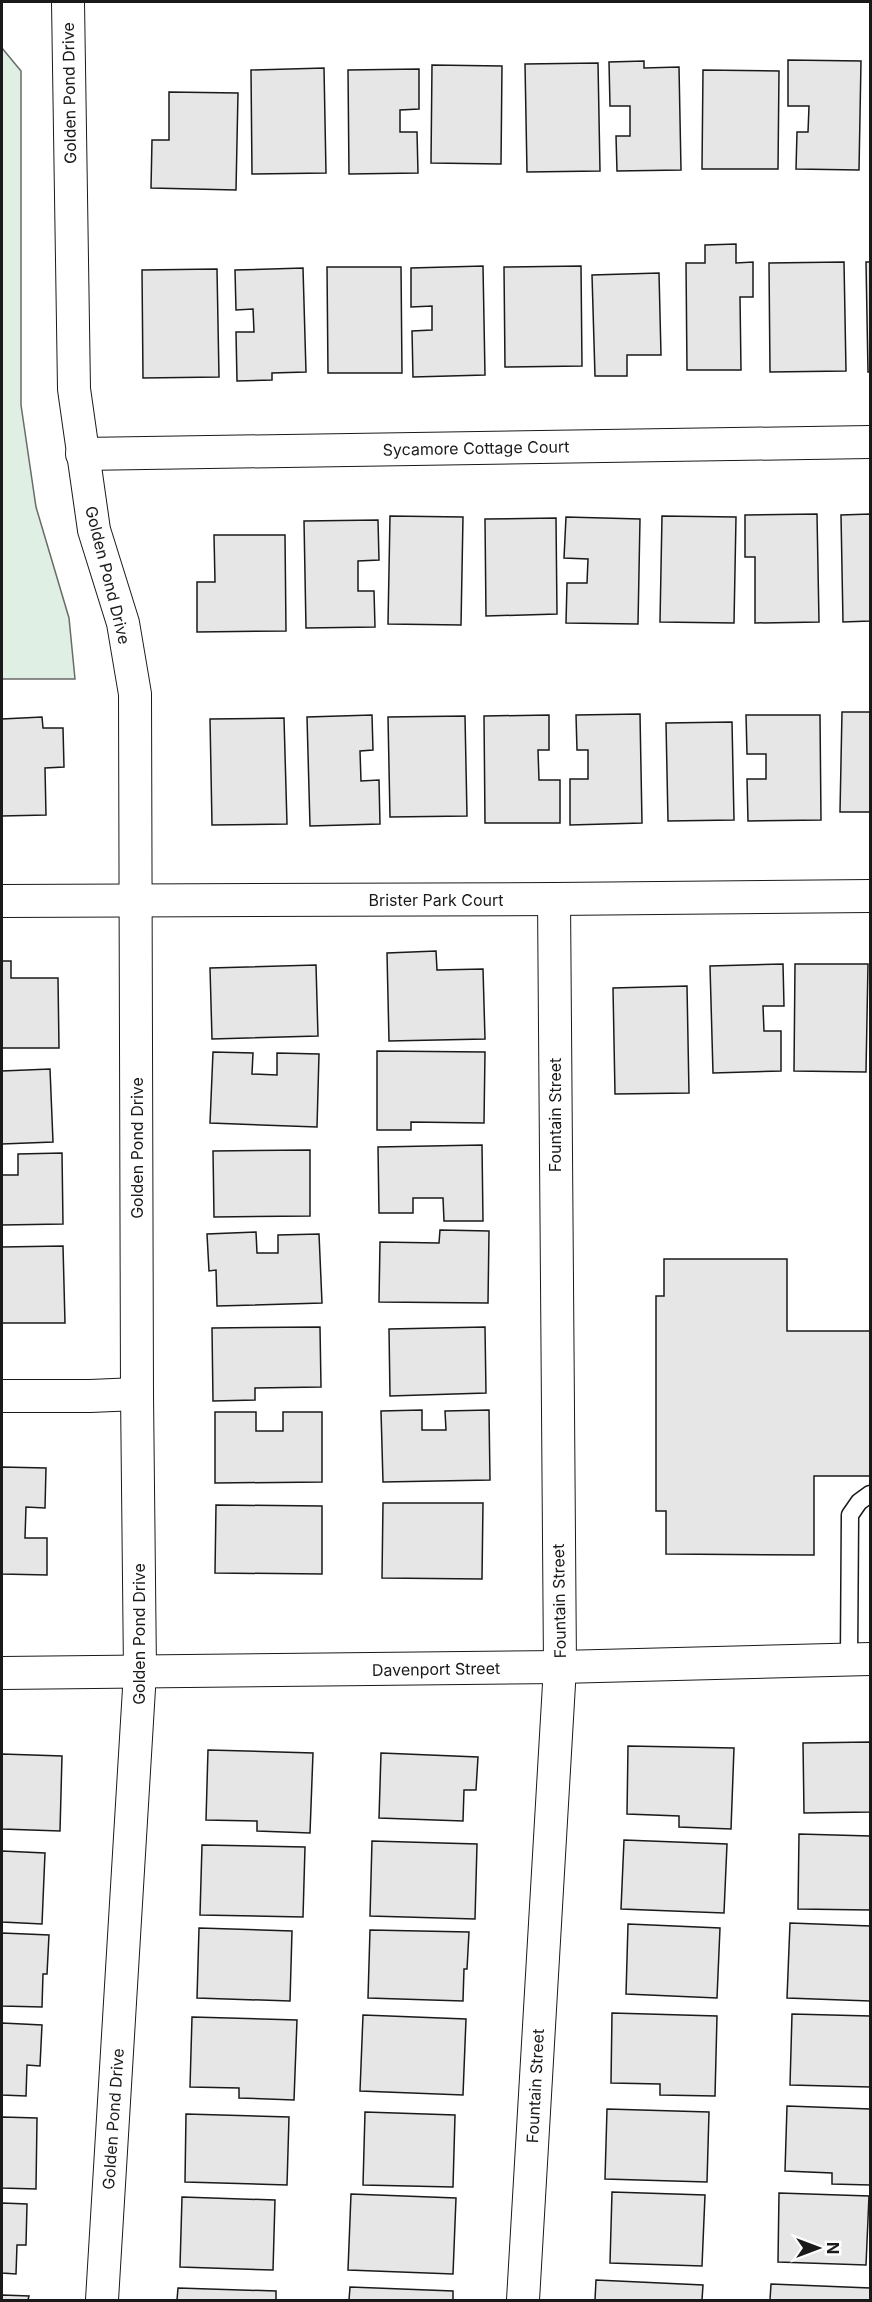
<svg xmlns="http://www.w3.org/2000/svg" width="872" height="2302" viewBox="0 0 872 2302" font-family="Inter,sans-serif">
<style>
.green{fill:#e0efe3;stroke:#6a6a6a;stroke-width:1.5}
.building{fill:#e6e6e6;stroke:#1a1a1a;stroke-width:1.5}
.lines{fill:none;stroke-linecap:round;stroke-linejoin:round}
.lane-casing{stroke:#1a1a1a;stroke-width:19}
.street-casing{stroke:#1a1a1a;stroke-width:34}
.lane{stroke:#fff;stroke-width:16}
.street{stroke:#fff;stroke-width:32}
.labels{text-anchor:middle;stroke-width:4.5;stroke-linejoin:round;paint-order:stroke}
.street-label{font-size:16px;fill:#1a1a1a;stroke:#fff}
</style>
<rect width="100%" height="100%" fill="#fff"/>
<polygon class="green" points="2,48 21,71 21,405 36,507 69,618 75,679 2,679"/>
<g class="building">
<polygon points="788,60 861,61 859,170 796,169 797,132 808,132 809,106 788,106"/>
<polygon points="644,61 644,68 679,67 681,170 617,171 616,136 630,136 630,106 610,106 609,62"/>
<polygon points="598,63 600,171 527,172 525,64"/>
<polygon points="432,65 502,66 501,164 431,163"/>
<polygon points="324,68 326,173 252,174 251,70"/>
<polygon points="419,69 419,109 400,110 400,132 417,132 418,173 349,174 348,70"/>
<polygon points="703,70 779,71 778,169 702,169"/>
<polygon points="169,92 238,93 236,190 151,188 152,140 169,140"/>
<polygon points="736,244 736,263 753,262 753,297 740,297 741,370 687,370 686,263 705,263 705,245"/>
<polygon points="844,262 846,371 770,372 769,263"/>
<polygon points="866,262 870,262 870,372 868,372"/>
<polygon points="483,266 485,375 413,377 412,331 432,330 432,306 411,307 411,268"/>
<polygon points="581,266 582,366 505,367 504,267"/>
<polygon points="327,267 401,267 402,373 328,373"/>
<polygon points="303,268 306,372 272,373 272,380 237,381 236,332 254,332 253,309 236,310 235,270"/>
<polygon points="217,269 219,377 143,378 142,270"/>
<polygon points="659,273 661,355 627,355 627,376 595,376 592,275"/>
<polygon points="817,514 819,622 755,623 755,557 745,557 745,515"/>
<polygon points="870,514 870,621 843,622 841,515"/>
<polygon points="390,516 463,517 461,625 388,624"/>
<polygon points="662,516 736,517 734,623 660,622"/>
<polygon points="566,517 640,519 638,624 566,623 567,583 587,583 588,559 564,558"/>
<polygon points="556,518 557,614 486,616 485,519"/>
<polygon points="378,520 379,560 358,561 358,591 374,591 375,627 306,628 304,521"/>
<polygon points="214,535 285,535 286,631 197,632 197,582 215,582"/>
<polygon points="842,712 870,712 870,812 840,812"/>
<polygon points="640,714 642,823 570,825 570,779 588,779 588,750 577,750 576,715"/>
<polygon points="372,715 373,750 360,751 361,781 379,780 380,824 310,826 307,717"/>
<polygon points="549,715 549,750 538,750 539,780 560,780 560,823 485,823 484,716"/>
<polygon points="746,715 820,715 821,820 748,821 747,779 766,779 766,754 747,754"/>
<polygon points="465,716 467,816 390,817 388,717"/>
<polygon points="42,717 43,728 63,728 64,767 45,768 46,815 2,816 2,719"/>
<polygon points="284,718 287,824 212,825 210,719"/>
<polygon points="732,722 734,820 668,821 666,723"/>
<polygon points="436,951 437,970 483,969 485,1039 389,1041 387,953"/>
<polygon points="2,961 11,961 11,978 58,978 59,1048 2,1048"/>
<polygon points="783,964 784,1006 763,1006 764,1031 781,1031 781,1071 713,1073 710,966"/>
<polygon points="795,964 868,964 866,1072 794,1071"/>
<polygon points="316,965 318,1036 212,1039 210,968"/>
<polygon points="687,986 689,1093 615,1094 613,988"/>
<polygon points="377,1051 485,1052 484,1123 411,1122 411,1130 377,1130"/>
<polygon points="213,1052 253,1053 252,1074 277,1075 277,1053 319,1054 317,1127 210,1123"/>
<polygon points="50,1069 53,1142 2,1144 2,1071"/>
<polygon points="482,1145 483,1221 444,1221 443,1198 413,1198 413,1213 379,1213 378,1147"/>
<polygon points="310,1150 310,1216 214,1217 213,1151"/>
<polygon points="62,1153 63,1224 2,1225 2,1175 18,1175 18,1154"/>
<polygon points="440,1230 489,1231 488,1303 379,1302 380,1242 439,1243"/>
<polygon points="256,1232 257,1253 278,1253 278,1235 319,1234 322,1303 217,1306 216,1270 209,1271 207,1234"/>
<polygon points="63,1246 65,1323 2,1323 2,1247"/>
<polygon points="664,1259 787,1259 787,1331 870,1331 870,1476 814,1476 814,1555 666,1554 666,1511 656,1511 656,1296 664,1296"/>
<polygon points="320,1327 321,1387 255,1388 255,1400 213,1401 212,1328"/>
<polygon points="485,1327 486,1393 390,1396 389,1329"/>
<polygon points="422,1410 422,1430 446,1430 445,1411 489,1410 490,1480 383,1482 381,1411"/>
<polygon points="215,1412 256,1412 256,1431 283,1431 283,1412 322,1412 322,1482 215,1483"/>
<polygon points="2,1467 46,1468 45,1508 26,1507 25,1538 47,1538 47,1575 2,1574"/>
<polygon points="383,1503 483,1503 482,1579 382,1578"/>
<polygon points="216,1505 322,1506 322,1574 215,1573"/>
<polygon points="870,1742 870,1812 804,1813 803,1743"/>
<polygon points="628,1746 734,1748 731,1829 679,1827 679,1816 627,1814"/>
<polygon points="208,1750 313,1753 310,1833 257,1831 257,1821 206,1820"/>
<polygon points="381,1753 478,1757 476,1790 464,1790 463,1821 379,1818"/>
<polygon points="2,1754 62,1756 60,1831 2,1829"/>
<polygon points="799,1834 870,1836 870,1910 798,1909"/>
<polygon points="624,1840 727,1844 724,1913 621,1909"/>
<polygon points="372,1841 477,1844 475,1919 370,1916"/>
<polygon points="202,1845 305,1847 303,1917 200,1915"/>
<polygon points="2,1851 45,1853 42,1924 2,1922"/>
<polygon points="790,1923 870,1926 870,2001 787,1998"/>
<polygon points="628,1924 720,1928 717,1998 626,1994"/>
<polygon points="199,1928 292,1931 290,2001 197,1998"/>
<polygon points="370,1930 469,1932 467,1969 464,1969 463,2001 368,1998"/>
<polygon points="2,1933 49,1935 47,1974 43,1974 42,2007 2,2006"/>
<polygon points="612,2013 717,2016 715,2096 660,2095 660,2084 611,2083"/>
<polygon points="792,2014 870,2016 870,2087 790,2085"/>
<polygon points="363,2015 466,2019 463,2095 360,2091"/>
<polygon points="192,2017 297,2020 294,2100 239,2098 239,2088 190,2087"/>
<polygon points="2,2023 42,2025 40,2066 27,2065 26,2096 2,2095"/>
<polygon points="787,2106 870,2109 870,2185 832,2184 832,2173 785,2171"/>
<polygon points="607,2109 709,2112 707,2182 605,2179"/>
<polygon points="365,2112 455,2115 453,2187 363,2185"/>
<polygon points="186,2114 289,2117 287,2185 185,2182"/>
<polygon points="2,2117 37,2118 36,2189 2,2188"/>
<polygon points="612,2192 705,2195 702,2266 610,2263"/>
<polygon points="779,2193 869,2196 866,2265 778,2262"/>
<polygon points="351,2194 456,2198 453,2274 348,2270"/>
<polygon points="182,2197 275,2200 273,2270 180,2267"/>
<polygon points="2,2203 27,2204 26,2245 17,2245 16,2274 2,2273"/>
<polygon points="596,2280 703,2285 702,2300 595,2300"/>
<polygon points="771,2284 870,2288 870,2300 770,2300"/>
<polygon points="350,2287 453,2291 453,2300 349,2300"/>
<polygon points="178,2288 276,2291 276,2300 177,2300"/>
<polygon points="2,2295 29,2296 28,2300 2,2300"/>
</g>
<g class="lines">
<g class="lane-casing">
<polyline id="lane" points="849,1659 850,1515 859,1502 870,1494"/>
</g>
<g class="street-casing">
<g id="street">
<polyline points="68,2 74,389 94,530 123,623 135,694 137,1394 140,1672 102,2300"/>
<polyline points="82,454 870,442"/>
<polyline points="2,901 554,899 870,896"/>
<polyline points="2,1396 90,1396 137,1394"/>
<polyline points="2,1673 560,1667 870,1659"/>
<polyline points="523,2300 560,1667 554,899"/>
</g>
</g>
<use href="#lane" class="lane"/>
<use href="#street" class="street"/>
</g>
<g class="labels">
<g class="street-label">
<text transform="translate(69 93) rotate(-91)" y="6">Golden Pond Drive</text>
<text transform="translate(476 448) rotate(-1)" y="6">Sycamore Cottage Court</text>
<text transform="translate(108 575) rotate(76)" y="6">Golden Pond Drive</text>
<text x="436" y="906">Brister Park Court</text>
<text transform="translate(555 1115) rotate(-90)" y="6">Fountain Street</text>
<text transform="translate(137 1148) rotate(-90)" y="6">Golden Pond Drive</text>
<text transform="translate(559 1601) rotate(-91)" y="6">Fountain Street</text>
<text transform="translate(139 1634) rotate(-90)" y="6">Golden Pond Drive</text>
<text transform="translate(436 1669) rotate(-1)" y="6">Davenport Street</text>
<text transform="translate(535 2086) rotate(-87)" y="6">Fountain Street</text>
<text transform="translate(113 2119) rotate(-86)" y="6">Golden Pond Drive</text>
</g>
</g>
<rect width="872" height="2302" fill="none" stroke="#1a1a1a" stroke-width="6"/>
<g transform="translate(818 2248) rotate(90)" stroke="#ffffff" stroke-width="4.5" paint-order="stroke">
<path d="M0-4.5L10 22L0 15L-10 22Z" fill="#1a1a1a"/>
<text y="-9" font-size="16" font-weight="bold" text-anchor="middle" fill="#1a1a1a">N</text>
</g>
</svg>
